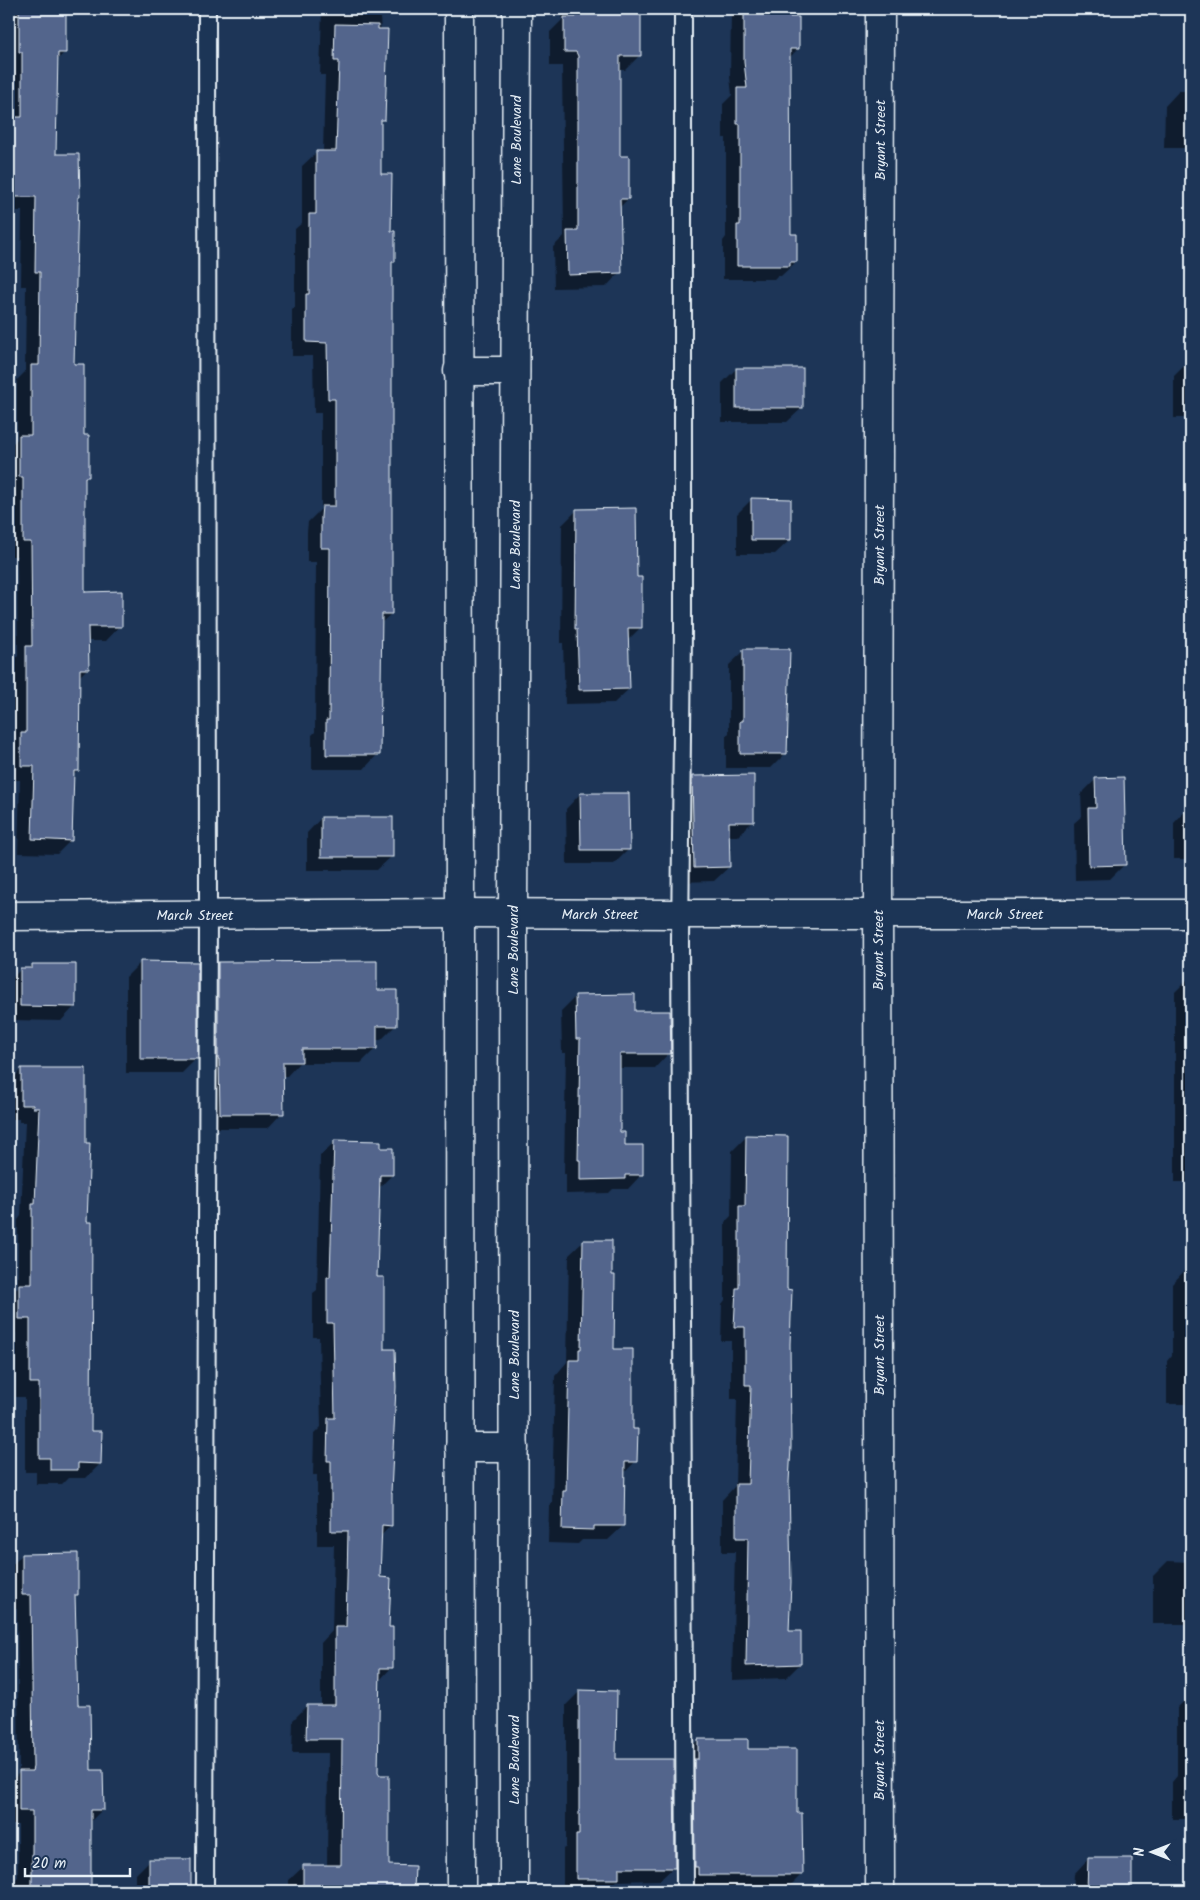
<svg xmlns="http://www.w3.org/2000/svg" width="1200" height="1900" viewBox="0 0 1200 1900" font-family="Kalam,sans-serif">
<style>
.shadow{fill:#0007}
.building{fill:#53658c;stroke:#e8f1f8}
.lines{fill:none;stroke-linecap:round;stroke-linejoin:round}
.service-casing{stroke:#e8f1f8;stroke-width:20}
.minor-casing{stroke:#e8f1f8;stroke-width:31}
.service{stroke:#1d3557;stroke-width:16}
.minor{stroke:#1d3557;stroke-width:28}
.labels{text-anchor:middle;stroke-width:4.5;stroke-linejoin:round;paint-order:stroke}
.street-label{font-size:14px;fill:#e8f1f8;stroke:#1d3557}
</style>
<rect width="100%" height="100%" fill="#1d3557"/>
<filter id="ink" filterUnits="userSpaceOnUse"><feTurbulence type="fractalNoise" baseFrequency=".02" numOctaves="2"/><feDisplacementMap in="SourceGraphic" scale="10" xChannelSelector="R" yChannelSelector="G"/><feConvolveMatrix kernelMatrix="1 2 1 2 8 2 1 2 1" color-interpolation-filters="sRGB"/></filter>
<g filter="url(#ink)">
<g class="shadow">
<polygon points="9,9 65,9 65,52 56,61 55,155 79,197 76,199 72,366 87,477 84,480 84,593 120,626 106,641 87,641 88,668 79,677 78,770 73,775 71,840 57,854 18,853 20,780 9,780 9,747 12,744 12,662 18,656 17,556 9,556 9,447 17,439 17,380 25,372 26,286 21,286 22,211 9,211"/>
<polygon points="322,9 380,9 383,119 379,123 379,175 393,262 390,264 391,614 380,624 378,754 364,769 312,769 312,735 315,732 316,562 307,562 307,532 308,522 321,509 321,413 314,413 313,356 292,356 292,310 295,307 295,229 302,223 302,166 317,152 323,152 325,75 320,75"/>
<polygon points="562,9 626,9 640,55 625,70 619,70 619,157 628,199 619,208 620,272 606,287 554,288 553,247 564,236 562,66 550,66 550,32 562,20"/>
<polygon points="731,9 789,9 789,18 798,49 789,58 790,235 796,262 781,276 777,276 774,279 723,279 723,241 726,237 726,138 723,138 723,104 732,95 730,77"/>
<polygon points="1179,91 1191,91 1191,148 1164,148 1165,106"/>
<polygon points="1189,361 1191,361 1191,418 1174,418 1174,376"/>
<polygon points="736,369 802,408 787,422 722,422 722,383"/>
<polygon points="751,500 790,540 775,554 737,554 737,514"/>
<polygon points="577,510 635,578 640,628 627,641 629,689 614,703 565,704 563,643 561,643 562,525"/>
<polygon points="744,651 785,754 771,768 726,768 726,736 729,733 729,665"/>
<polygon points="1191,720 1191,756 1187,756 1187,724"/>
<polygon points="693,778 753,821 738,836 728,836 729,867 714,881 680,882 678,792"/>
<polygon points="1096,779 1125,864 1110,879 1075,880 1074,823 1082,816 1081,794"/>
<polygon points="580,794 629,849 614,864 567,864 566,809"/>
<polygon points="1188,808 1191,808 1191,859 1174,859 1174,823"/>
<polygon points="321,818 392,856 377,870 307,870 307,833"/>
<polygon points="140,963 196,1059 182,1073 126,1073 126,977"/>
<polygon points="218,963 375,992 396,1025 381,1040 376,1040 376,1048 361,1063 299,1063 287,1076 282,1076 282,1113 268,1128 206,1128 204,978"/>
<polygon points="32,965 75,1006 61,1021 9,1020 9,981 21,969 28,969"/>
<polygon points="1189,978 1191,978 1191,1182 1175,1182 1175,992"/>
<polygon points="576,996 634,1013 669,1053 655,1068 619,1068 619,1134 624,1146 642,1174 628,1189 613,1189 609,1193 566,1194 566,1174 564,1174 566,1053 562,1053 561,1011"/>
<polygon points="84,1069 90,1432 100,1464 86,1478 68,1478 62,1484 36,1484 36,1472 25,1472 25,1397 16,1397 16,1333 9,1333 9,1296 18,1287 18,1220 21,1216 25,1122 19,1122 19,1119 9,1119 9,1082 21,1070"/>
<polygon points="747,1136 785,1291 788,1482 787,1633 800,1664 786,1678 732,1680 735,1552 722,1552 722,1500 735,1486 737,1399 731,1399 731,1341 721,1341 722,1304 725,1300 725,1222 731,1216 732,1151"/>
<polygon points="335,1141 380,1149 392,1175 378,1189 376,1278 383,1350 391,1525 381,1536 379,1579 388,1628 392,1667 379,1681 377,1772 388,1867 392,1867 392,1891 289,1891 289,1880 304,1866 327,1866 328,1753 292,1753 293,1720 307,1706 321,1706 321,1643 332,1631 334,1545 317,1545 317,1475 313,1475 314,1434 321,1427 319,1337 313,1337 313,1293 317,1290 320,1156"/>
<polygon points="1191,1202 1191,1404 1167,1404 1167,1361 1172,1355 1172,1284 1186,1269 1190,1269"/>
<polygon points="584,1241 613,1350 632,1431 636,1461 624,1473 623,1526 608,1540 582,1540 578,1544 548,1543 549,1507 552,1503 555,1376 567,1362 569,1255"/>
<polygon points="22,1555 77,1594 74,1597 77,1707 90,1771 102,1810 90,1822 90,1891 9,1891 9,1886 18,1877 18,1825 9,1825 9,1783 19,1773 17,1609 9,1609 9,1568"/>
<polygon points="1168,1561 1191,1562 1191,1624 1153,1624 1153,1576"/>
<polygon points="579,1692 674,1867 660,1880 616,1881 605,1891 563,1891 563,1849 566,1847 566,1705"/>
<polygon points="1191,1694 1191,1819 1172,1819 1172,1782 1177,1776 1177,1708"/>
<polygon points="698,1740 747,1750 796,1815 802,1874 787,1889 684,1889 684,1755"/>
<polygon points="1088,1859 1131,1859 1131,1891 1073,1891 1074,1874"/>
<polygon points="149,1861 190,1861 190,1891 135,1891 135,1875"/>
</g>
<g class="building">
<polygon points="19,9 66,9 66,53 58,53 56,154 79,154 80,197 78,197 74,364 84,364 84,435 89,435 89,477 85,477 85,592 122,591 122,627 88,627 89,669 80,669 79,771 74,771 72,841 32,839 34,766 21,766 21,733 26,733 26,646 32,646 31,542 23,542 23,477 19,477 19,435 31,435 31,365 39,365 40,272 35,272 36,197 9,197 9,117 22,117 22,52 19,52"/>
<polygon points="576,10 641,10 641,56 620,56 620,156 629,156 629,199 620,199 622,273 568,275 567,231 578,231 578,56 576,52 564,52 564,17 576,17"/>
<polygon points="744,10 790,10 790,17 799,17 799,49 790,49 791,234 797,234 797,262 790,262 790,266 737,266 737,225 740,225 740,124 737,124 737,88 747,88 744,62"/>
<polygon points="335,24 378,25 378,29 388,29 385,120 381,120 381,174 392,174 391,231 395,231 395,262 392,262 392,614 382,614 380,755 326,755 326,720 329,720 330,548 321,548 321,517 322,506 335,506 335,399 328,399 327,343 306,342 306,294 309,294 309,214 316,214 316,151 336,151 339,61 334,61"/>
<rect x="736" y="368" width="67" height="40"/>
<polygon points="751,498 791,499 791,540 751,540"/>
<polygon points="636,508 637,577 642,577 642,628 628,628 630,689 579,690 577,629 575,629 576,509"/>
<polygon points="743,649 790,649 787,754 740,754 740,721 743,721"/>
<polygon points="754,775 754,822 729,822 730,867 694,868 692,776"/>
<polygon points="1124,777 1126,865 1089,866 1088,808 1096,808 1095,778"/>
<polygon points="580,793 629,793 630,850 581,850"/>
<rect x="321" y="817" width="72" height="40"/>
<polygon points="140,961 198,962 198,1059 140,1059"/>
<polygon points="377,961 377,990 397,990 397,1026 377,1026 377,1049 302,1049 302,1062 283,1062 284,1114 220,1114 219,1059 218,1059 218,962"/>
<polygon points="32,964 76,964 76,1007 20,1006 20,968 32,968"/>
<polygon points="635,994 635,1011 670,1011 671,1054 620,1054 620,1132 625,1132 625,1145 643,1145 643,1175 625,1175 625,1179 580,1180 580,1160 578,1160 580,1039 576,1039 575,995"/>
<polygon points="21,1068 86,1068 86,1143 90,1143 87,1222 92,1222 91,1431 102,1431 101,1464 78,1463 78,1470 50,1470 50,1458 39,1458 39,1383 30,1383 30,1319 19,1319 19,1284 32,1284 32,1204 35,1204 39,1108 33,1108 33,1105 21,1105"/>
<polygon points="746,1135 788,1136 787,1289 792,1290 790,1344 791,1447 789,1482 791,1582 789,1631 801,1631 801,1664 746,1666 748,1538 736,1538 736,1484 748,1484 751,1385 745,1385 745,1327 734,1327 736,1288 739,1288 739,1206 745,1206"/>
<polygon points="334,1140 381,1141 381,1148 393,1148 393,1175 380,1175 377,1277 384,1277 384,1349 395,1349 396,1387 391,1493 392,1493 392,1526 382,1525 380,1577 391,1578 389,1627 393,1627 393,1668 380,1668 378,1772 380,1775 389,1775 389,1865 415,1866 414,1891 303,1891 303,1865 341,1865 342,1739 306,1739 307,1705 335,1705 335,1627 346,1627 348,1531 331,1531 331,1461 327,1461 328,1418 335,1418 333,1323 327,1323 327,1277 330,1277"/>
<polygon points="583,1240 612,1240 612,1275 615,1275 614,1349 633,1349 633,1429 638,1429 637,1462 625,1462 624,1526 594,1526 594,1530 562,1529 563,1491 566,1491 569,1360 579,1360 579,1349 581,1349"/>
<polygon points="78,1553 78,1595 75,1595 78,1705 90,1705 91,1770 103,1770 104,1810 91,1810 91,1891 32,1891 32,1811 19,1811 19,1771 32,1771 33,1767 31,1595 22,1595 22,1554"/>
<polygon points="579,1690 617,1691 616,1759 674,1759 675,1868 619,1868 619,1879 576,1879 576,1835 579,1835"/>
<polygon points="698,1739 748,1739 748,1749 797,1749 797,1813 802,1813 803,1875 698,1875 698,1867 695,1867 694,1759 698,1759"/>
<polygon points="1088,1858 1132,1858 1132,1891 1087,1891"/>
<rect x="149" y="1859" width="42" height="32"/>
</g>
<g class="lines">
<g class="service-casing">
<g id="service">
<polyline points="683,9 683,631 680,942 685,1891"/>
<polyline points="205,1891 208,915 207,9"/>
</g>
</g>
<g class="minor-casing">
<g id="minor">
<polyline points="459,9 461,1891"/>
<polyline points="458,371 515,371"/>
<polyline points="9,916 459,913 680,914 1191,914"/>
<polyline points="460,1448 514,1448"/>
<polyline points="514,1891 513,913 517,9"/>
<polyline points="880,1891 878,885 880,9"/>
</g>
</g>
<use href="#service" class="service"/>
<use href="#minor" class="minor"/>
</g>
</g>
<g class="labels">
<g class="street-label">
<text transform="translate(516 140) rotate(-90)" y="5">Lane Boulevard</text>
<text transform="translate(880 140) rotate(-90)" y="5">Bryant Street</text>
<text transform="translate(515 545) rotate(-90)" y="5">Lane Boulevard</text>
<text transform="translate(879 545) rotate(-90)" y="5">Bryant Street</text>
<text x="600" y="919">March Street</text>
<text x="1005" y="919">March Street</text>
<text x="195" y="920">March Street</text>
<text transform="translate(513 950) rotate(-90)" y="5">Lane Boulevard</text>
<text transform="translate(878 950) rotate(-90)" y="5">Bryant Street</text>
<text transform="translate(514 1355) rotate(-90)" y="5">Lane Boulevard</text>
<text transform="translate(879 1355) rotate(-90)" y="5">Bryant Street</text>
<text transform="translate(514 1760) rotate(-90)" y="5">Lane Boulevard</text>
<text transform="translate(879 1760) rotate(-90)" y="5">Bryant Street</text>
</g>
</g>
<rect width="1200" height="1900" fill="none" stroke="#1d3557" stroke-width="30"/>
<rect x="15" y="15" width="1170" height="1870" fill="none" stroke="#e8f1f8" stroke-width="2" filter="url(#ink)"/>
<g transform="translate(1152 1852) rotate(270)" stroke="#1d3557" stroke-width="4" paint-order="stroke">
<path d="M0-4L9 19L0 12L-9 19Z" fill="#e8f1f8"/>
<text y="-8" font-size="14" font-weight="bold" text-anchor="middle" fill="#e8f1f8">N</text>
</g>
<path d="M25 1868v8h105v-8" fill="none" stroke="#e8f1f8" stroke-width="2.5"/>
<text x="32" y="1868" font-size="15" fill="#e8f1f8" stroke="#1d3557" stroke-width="4" paint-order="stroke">20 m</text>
</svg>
